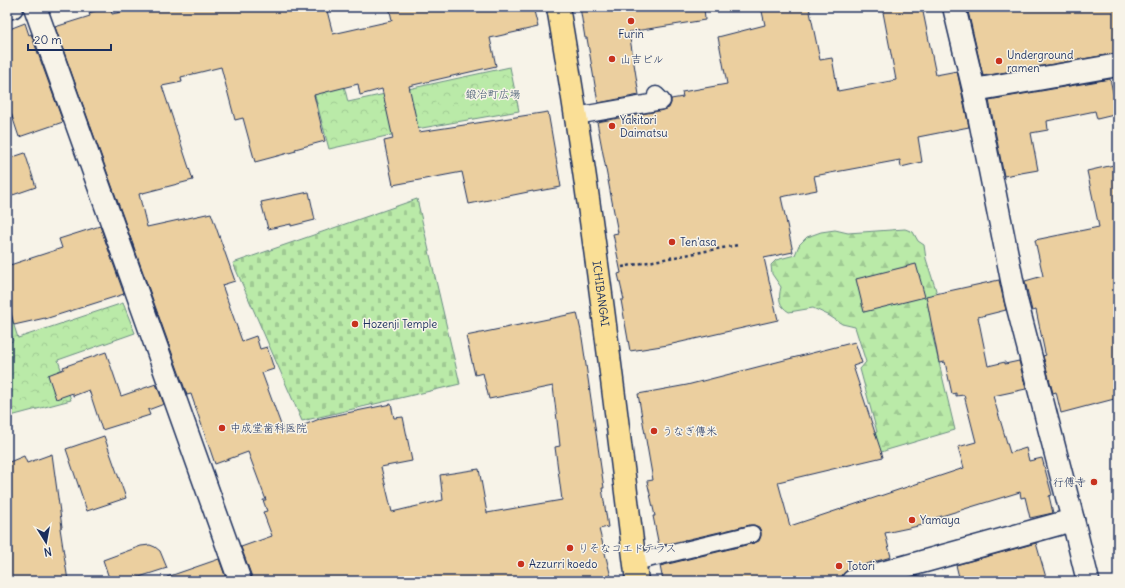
<svg xmlns="http://www.w3.org/2000/svg" width="1125" height="588" viewBox="0 0 1125 588" font-family="Delius,'Klee One',sans-serif">
<style>
.forest{fill:url(#forest-firs);stroke:#6a8c83}
.cemetery{fill:url(#cemetery-stones);stroke:#6a8c83}
.park{fill:url(#park-crowns);stroke:#6a8c83}
.garden{fill:url(#garden-dots);stroke:#6a8c83}
.building{fill:#ebcf9f;stroke:#1b2f5e}
.lines{fill:none;stroke-linecap:round;stroke-linejoin:round}
.lane-casing{stroke:#1b2f5e;stroke-width:19}
.street-casing{stroke:#1b2f5e;stroke-width:25}
.secondary-casing{stroke:#1b2f5e;stroke-width:25}
.primary-casing{stroke:#1b2f5e;stroke-width:25}
.path{stroke:#1b2f5e;stroke-width:2.5;stroke-dasharray:3 3;stroke-linecap:butt}
.lane{stroke:#f7f3e8;stroke-width:16}
.street{stroke:#f7f3e8;stroke-width:22}
.secondary{stroke:#f7f3e8;stroke-width:22}
.primary{stroke:#fadf96;stroke-width:22}
.poi-dot{fill:#c8321e;stroke:#f7f3e8;stroke-width:1.5}
.labels{text-anchor:middle;stroke-width:3;stroke-linejoin:round;paint-order:stroke}
.poi-label{font-size:11px;fill:#1b2f5e;stroke:#f7f3e8;text-anchor:start}
.park-label{font-size:11px;fill:#3b546d;stroke:#f7f3e8}
.street-label{font-size:11px;fill:#1b2f5e;stroke:#f7f3e8}
</style>
<defs>
<pattern id="forest-firs" width="22" height="20" patternUnits="userSpaceOnUse"><rect width="22" height="20" fill="#baeaa8"/><path d="M5 1l3.5 6h-7zM16 11l3.5 6h-7z" fill="#9fc993"/></pattern>
<pattern id="cemetery-stones" width="16" height="16" patternUnits="userSpaceOnUse"><rect width="16" height="16" fill="#baeaa8"/><path d="M2 7V4a2 2 0 0 1 4 0v3zM10 15v-3a2 2 0 0 1 4 0v3z" fill="#9fc993"/></pattern>
<pattern id="park-crowns" width="20" height="18" patternUnits="userSpaceOnUse"><rect width="20" height="18" fill="#baeaa8"/><path d="M2 6a3 3 0 1 1 6 0M12 15a3 3 0 1 1 6 0" fill="none" stroke="#9fc993"/></pattern>
<pattern id="garden-dots" width="8" height="8" patternUnits="userSpaceOnUse"><rect width="8" height="8" fill="#baeaa8"/><path d="M2 2h.1M6 6h.1" fill="none" stroke="#9fc993" stroke-width="1.8" stroke-linecap="round"/></pattern>
</defs>
<rect width="100%" height="100%" fill="#f7f3e8"/>
<filter id="ink" filterUnits="userSpaceOnUse"><feTurbulence type="fractalNoise" baseFrequency=".025" numOctaves="2"/><feDisplacementMap in="SourceGraphic" scale="8" xChannelSelector="R" yChannelSelector="G"/><feConvolveMatrix kernelMatrix="1 2 1 2 8 2 1 2 1" color-interpolation-filters="sRGB"/></filter>
<g filter="url(#ink)">
<path class="forest" d="M905 229 913 232 918 241 924 245 926 259 935 287 945 324 931 329 955 430 887 450 843 467 838 448 877 432 860 369 866 362 855 327 842 324 828 315 813 308 789 312C779 306 778 299 781 287L772 274 771 265 776 260 795 255 799 245 807 237 821 232 835 230 848 233Z"/>
<polygon class="cemetery" points="417,199 460,384 302,421 233,263"/>
<g class="park">
<polygon points="332,37 348,102 510,67 519,111 422,128 329,149 301,44"/>
<polygon points="123,303 135,333 58,360 71,400 7,417 7,304 18,338"/>
</g>
<polygon class="garden" points="7,321 13,341 7,343"/>
<g class="building">
<polygon points="107,7 110,7 112,14 144,7 326,7 333,34 391,21 392,20 389,7 533,7 538,27 490,38 496,66 409,86 419,132 548,112 561,187 533,192 533,191 469,204 462,172 393,185 384,141 393,139 382,89 360,95 358,84 314,95 325,141 295,149 296,151 255,162 243,118 235,120 221,67 181,77 182,82 162,86 193,180 139,194 147,227 211,213 235,281 222,285 242,341 256,336 260,349 267,347 274,369 262,373 284,433 322,418 391,404 394,418 403,417 412,461 381,467 392,512 443,500 440,475 479,469 487,513 562,500 555,447 560,446 553,386 489,399 483,373 475,375 466,336 577,313 581,331 604,488 602,488 608,527 599,529 612,581 252,581 252,577 241,547 272,536 263,512 267,511 263,500 266,500 248,452 215,464 191,394 187,395 55,27 90,16 89,13"/>
<polygon points="580,7 704,7 705,20 629,32 639,95 598,103 587,38 585,38"/>
<polygon points="761,7 809,7 820,60 832,58 838,91 896,80 882,7 922,7 936,75 957,71 969,127 918,137 922,162 901,167 900,160 814,176 817,190 781,197 793,252 764,258 778,320 668,345 630,351 621,300 624,300 618,274 621,273 613,234 618,233 597,122 664,110 669,108 671,103 671,99 683,97 682,92 727,84 718,37 765,25"/>
<polygon points="967,7 1118,7 1118,53 983,76"/>
<polygon points="25,23 29,35 31,34 63,122 19,137 7,101 7,30"/>
<polygon points="1110,79 1118,114 1097,119 1095,111 1047,121 1048,130 1031,133 1038,170 1004,176 989,100"/>
<polygon points="25,153 36,187 7,197 7,159"/>
<polygon points="1118,164 1118,398 1061,413 1056,392 1053,393 1043,356 1046,355 1045,353 1036,310 1032,311 1025,281 1043,276 1035,240 1099,227 1087,171"/>
<polygon points="309,192 315,220 291,226 291,224 268,229 261,202"/>
<polygon points="100,226 124,294 45,319 45,318 14,325 7,296 7,266 62,248 59,239"/>
<polygon points="916,264 925,297 864,312 856,279"/>
<polygon points="999,280 1006,310 978,317 988,366 1005,362 1005,364 1019,361 1026,389 993,396 1010,453 1026,448 1029,461 1042,458 1052,495 1049,496 1053,513 1030,518 1025,497 1021,498 1020,492 922,522 923,525 885,533 891,557 849,569 844,573 841,578 841,581 663,581 660,566 754,543 759,541 761,536 761,532 759,527 754,525 750,525 659,546 653,516 655,516 647,481 653,480 638,394 687,385 855,342 862,363 853,366 883,457 778,482 790,526 964,468 958,447 976,442 964,395 956,396 956,393 952,394 945,362 939,363 926,296"/>
<polygon points="106,352 121,396 156,384 164,404 148,410 150,415 102,430 89,390 73,396 73,393 56,399 48,375 64,369 63,367"/>
<polygon points="104,436 126,498 87,511 66,449"/>
<polygon points="52,454 62,527 60,528 68,581 7,581 7,463 24,456 27,463"/>
<polygon points="1036,543 1047,581 960,581 956,565"/>
<polygon points="150,545 155,547 160,551 167,568 127,581 110,581 103,560 141,546"/>
<polygon points="219,559 227,581 168,581 167,577"/>
</g>
<g class="lines">
<g class="lane-casing">
<g id="lane">
<polyline points="576,116 662,101 656,95"/>
<polyline points="635,562 752,534"/>
</g>
</g>
<g class="street-casing">
<g id="street">
<polyline points="35,7 240,581"/>
<polyline points="954,7 974,90 1016,300 1073,520 1088,581"/>
<polyline points="974,90 1118,65"/>
<polyline points="853,581 1073,520"/>
</g>
</g>
<g class="secondary-casing">
<polyline id="secondary" points="7,8 12,7"/>
</g>
<g class="primary-casing">
<g id="primary">
<path id="s1" d="M558 7C591 197 613 389 637 581"/>
</g>
</g>
<polyline class="path" points="622,267 738,245"/>
<use href="#lane" class="lane"/>
<use href="#street" class="street"/>
<use href="#secondary" class="secondary"/>
<use href="#primary" class="primary"/>
</g>
</g>
<g class="poi-dot">
<circle cx="631" cy="21" r="4"/>
<circle cx="612" cy="59" r="4"/>
<circle cx="999" cy="61" r="4"/>
<circle cx="612" cy="126" r="4"/>
<circle cx="672" cy="242" r="4"/>
<circle cx="355" cy="324" r="4"/>
<circle cx="222" cy="428" r="4"/>
<circle cx="654" cy="431" r="4"/>
<circle cx="1094" cy="482" r="4"/>
<circle cx="912" cy="520" r="4"/>
<circle cx="570" cy="548" r="4"/>
<circle cx="521" cy="564" r="4"/>
<circle cx="839" cy="566" r="4"/>
</g>
<g class="labels">
<g class="poi-label">
<text x="631" y="38" text-anchor="middle">Furin</text>
<text x="1007" y="59">Underground<tspan x="1007" dy="13">ramen</tspan></text>
<text x="620" y="63">山吉ビル</text>
<text x="620" y="124">Yakitori<tspan x="620" dy="13">Daimatsu</tspan></text>
<text x="680" y="246">Ten'asa</text>
<text x="363" y="328">Hozenji Temple</text>
<text x="230" y="432">中成堂歯科医院</text>
<text x="662" y="435">うなぎ傳米</text>
<text x="1086" y="486" text-anchor="end">行傅寺</text>
<text x="920" y="524">Yamaya</text>
<text x="578" y="552">りそなコエドテラス</text>
<text x="529" y="568">Azzurri koedo</text>
<text x="847" y="570">Totori</text>
</g>
<g class="park-label">
<text x="493" y="98">鍛冶町広場</text>
</g>
<g class="street-label">
<text dy="4" stroke="none"><textPath href="#s1" startOffset="290">ICHIBANGAI</textPath></text>
</g>
</g>
<rect width="1125" height="588" fill="none" stroke="#f7f3e8" stroke-width="24"/>
<rect x="12" y="12" width="1101" height="564" fill="none" stroke="#1b2f5e" stroke-width="1.5" filter="url(#ink)"/>
<g transform="translate(46 542) rotate(169)" stroke="#f7f3e8" stroke-width="3" paint-order="stroke">
<path d="M0-3L7 15L0 10L-7 15Z" fill="#1b2f5e"/>
<text y="-6" font-size="11" font-weight="bold" text-anchor="middle" fill="#1b2f5e">N</text>
</g>
<path d="M28 44v6h83v-6" fill="none" stroke="#1b2f5e" stroke-width="2"/>
<text x="34" y="44" font-size="12" fill="#1b2f5e" stroke="#f7f3e8" stroke-width="3" paint-order="stroke">20 m</text>
</svg>
